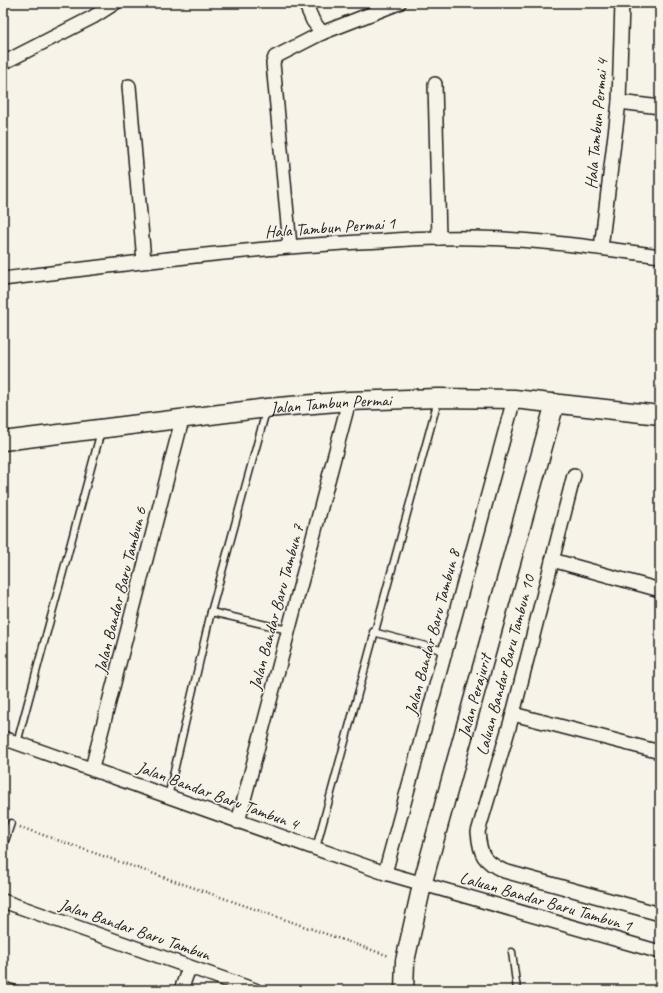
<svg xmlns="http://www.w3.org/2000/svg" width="663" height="993" viewBox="0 0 663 993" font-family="Caveat,sans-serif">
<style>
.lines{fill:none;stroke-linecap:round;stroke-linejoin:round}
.lane-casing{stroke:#1c1c1c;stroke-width:9}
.street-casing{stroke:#1c1c1c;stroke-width:16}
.secondary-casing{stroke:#1c1c1c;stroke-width:21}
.path{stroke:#1c1c1c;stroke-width:2.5;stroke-dasharray:1 3;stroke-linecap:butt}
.lane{stroke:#f7f3e8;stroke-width:6}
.street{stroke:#f7f3e8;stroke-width:13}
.secondary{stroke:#f7f3e8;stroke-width:18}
.labels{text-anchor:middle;stroke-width:3;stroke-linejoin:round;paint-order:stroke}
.street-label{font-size:17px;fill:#1c1c1c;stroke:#f7f3e8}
</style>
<rect width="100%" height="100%" fill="#f7f3e8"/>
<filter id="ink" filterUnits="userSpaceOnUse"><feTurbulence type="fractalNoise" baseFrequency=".025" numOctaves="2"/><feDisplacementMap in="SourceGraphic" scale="8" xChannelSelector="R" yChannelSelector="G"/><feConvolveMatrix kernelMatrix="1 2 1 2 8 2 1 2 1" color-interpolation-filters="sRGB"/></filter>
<g filter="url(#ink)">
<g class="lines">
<g class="lane-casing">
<g id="lane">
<polyline points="211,612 288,630"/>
<polyline points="373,632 445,651"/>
<polyline points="17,743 101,431"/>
<polyline points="168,797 211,612 266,411"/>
<polyline points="3,847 11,823"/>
<polyline points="316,848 438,400"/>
<polyline points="512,952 517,990"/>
<polyline points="3,985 18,990"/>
</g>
</g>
<g class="street-casing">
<g id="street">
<polyline points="305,3 313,21 322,33"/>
<polyline points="3,63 93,17 115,3"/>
<polyline points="435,84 439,238"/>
<polyline points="129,86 144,261"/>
<polyline points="619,102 660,107"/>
<polyline points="290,246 273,63 275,57 322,33 399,3"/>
<polyline points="601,248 619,102 622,3"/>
<path d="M3 279C122 264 240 249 359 242 386 241 412 238 439 238 513 236 587 246 660 256"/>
<path d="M574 475 513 714 478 832C480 855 483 861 504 871L660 914"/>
<polyline points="552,560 660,590"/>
<polyline points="513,714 660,752"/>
<polyline points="3,738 385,873 660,952"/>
<polyline points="92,768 182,420"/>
<polyline points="238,822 349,401"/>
<polyline points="385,873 514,399"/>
<polyline points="3,901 255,990"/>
<polyline points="181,990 189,968"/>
</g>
</g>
<g class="secondary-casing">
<g id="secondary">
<path id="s1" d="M3 441 267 408 349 401 438 398 514 399 660 415"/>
<path id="s2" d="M404 990 405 961 422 885 555 403"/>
</g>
</g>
<polyline class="path" points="20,827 389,956"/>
<use href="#lane" class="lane"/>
<use href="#street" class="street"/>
<use href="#secondary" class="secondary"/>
</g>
</g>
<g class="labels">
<g class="street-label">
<text transform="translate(596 124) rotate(-85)" y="6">Hala Tambun Permai 4</text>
<text transform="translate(330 227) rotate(-4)" y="6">Hala Tambun Permai 1</text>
<text dy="6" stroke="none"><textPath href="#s1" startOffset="330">Jalan Tambun Permai</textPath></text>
<text transform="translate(120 590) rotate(-76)" y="6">Jalan Bandar Baru Tambun 6</text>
<text transform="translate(276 607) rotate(-75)" y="6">Jalan Bandar Baru Tambun 7</text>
<text transform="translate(432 632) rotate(-75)" y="6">Jalan Bandar Baru Tambun 8</text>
<text transform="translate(505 665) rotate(-75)" y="6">Laluan Bandar Baru Tambun 10</text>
<text dy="6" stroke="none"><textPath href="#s2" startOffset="303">Jalan Perajurit</textPath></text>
<text transform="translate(218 795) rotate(20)" y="6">Jalan Bandar Baru Tambun 4</text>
<text transform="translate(546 901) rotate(16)" y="6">Laluan Bandar Baru Tambun 1</text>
<text transform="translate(135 929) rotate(19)" y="6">Jalan Bandar Baru Tambun</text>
</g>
</g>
<rect width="663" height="993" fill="none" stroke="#f7f3e8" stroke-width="16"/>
<rect x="8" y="8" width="647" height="977" fill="none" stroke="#1c1c1c" stroke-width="1.5" filter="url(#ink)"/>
</svg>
